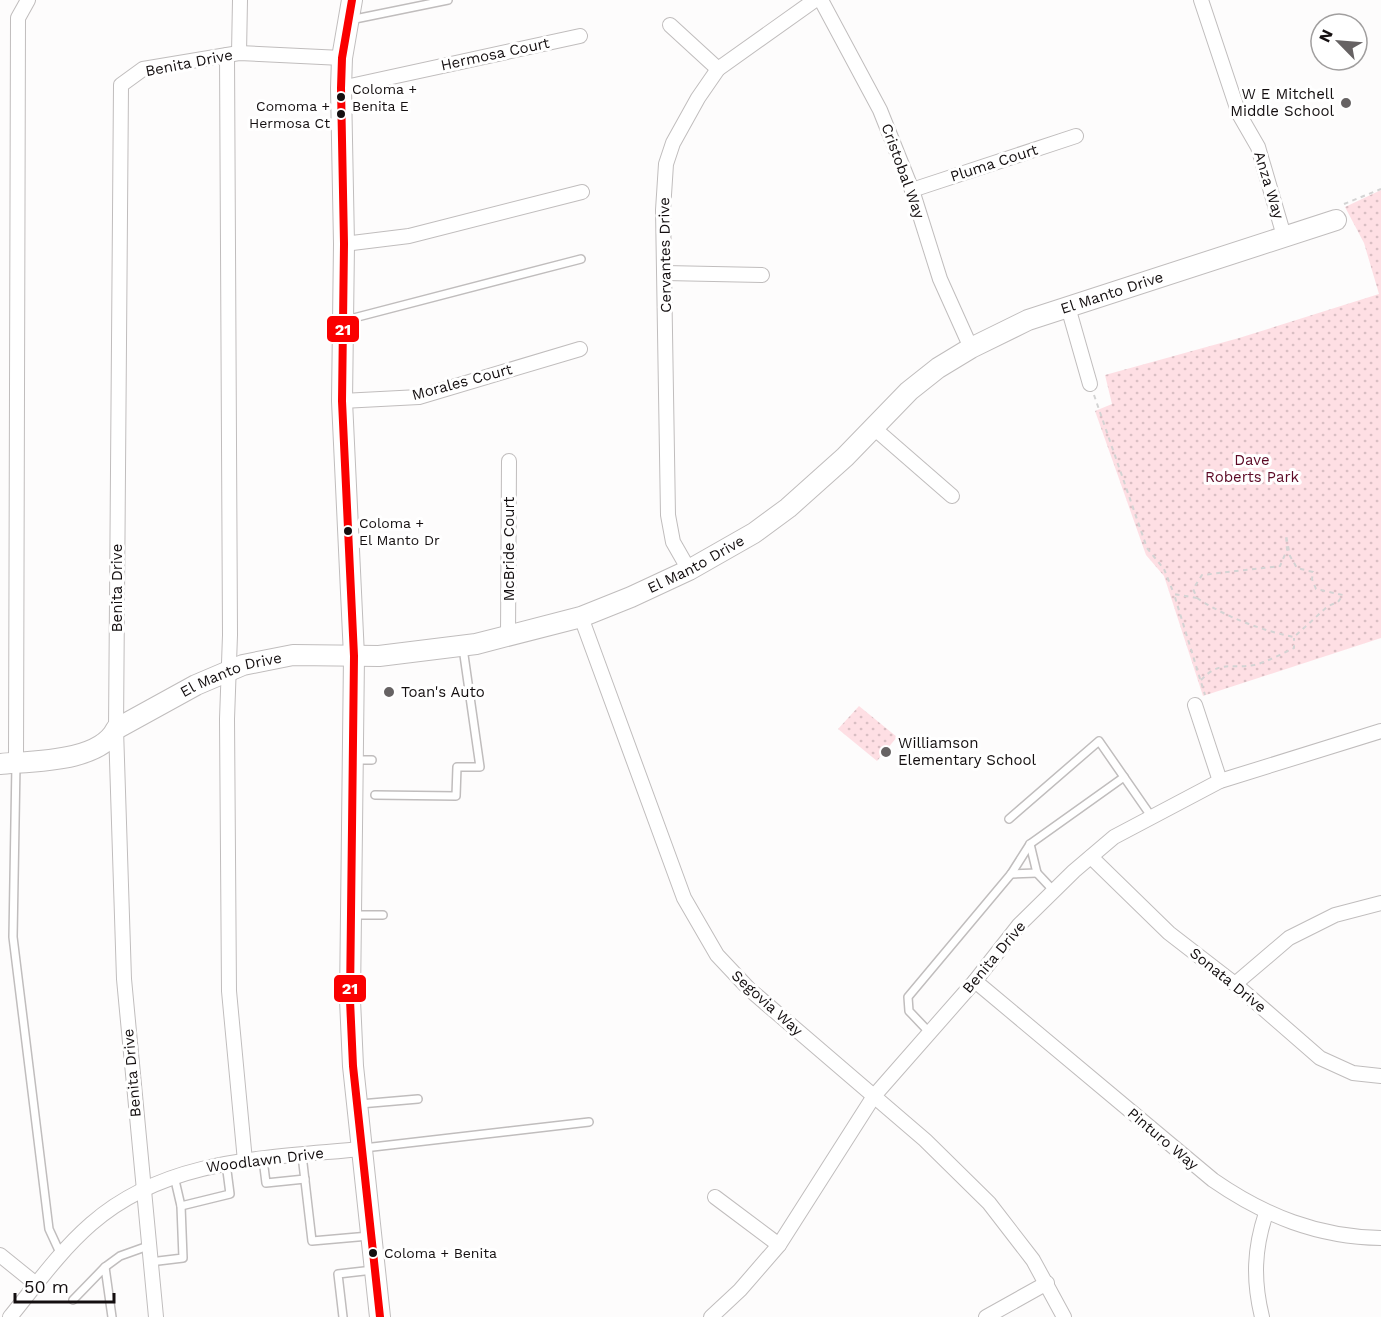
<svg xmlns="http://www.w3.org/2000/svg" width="1381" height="1317" viewBox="0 0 1381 1317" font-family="'Work Sans',sans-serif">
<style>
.grass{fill:url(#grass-dots)}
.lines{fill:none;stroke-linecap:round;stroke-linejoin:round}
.lane-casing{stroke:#c0bdbd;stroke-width:10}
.street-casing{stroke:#c0bdbd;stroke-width:16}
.secondary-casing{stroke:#c0bdbd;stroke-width:22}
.path{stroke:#d3d3d3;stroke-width:2;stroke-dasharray:4.5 4.5;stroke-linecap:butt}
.lane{stroke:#fff;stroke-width:7}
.street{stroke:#fff;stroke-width:14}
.secondary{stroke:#fff;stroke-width:20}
.bus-1-casing{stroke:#fff;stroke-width:12}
.bus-1{stroke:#fa0000;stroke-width:8}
.bus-dot{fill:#140f10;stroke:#fff;stroke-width:2}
.poi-dot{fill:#666263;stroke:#fff;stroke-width:2}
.labels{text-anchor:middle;stroke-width:6;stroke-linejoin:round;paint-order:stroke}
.bus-label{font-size:14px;fill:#140f10;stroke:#fff;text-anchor:start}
.street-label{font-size:15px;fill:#140f10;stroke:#fff}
.poi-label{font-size:15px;fill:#140f10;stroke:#fff;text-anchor:start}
.park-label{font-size:15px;fill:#5c0a26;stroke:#fff}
.line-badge{stroke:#fff;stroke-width:2}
.badge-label{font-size:16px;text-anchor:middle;font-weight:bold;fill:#fff}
</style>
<defs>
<pattern id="grass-dots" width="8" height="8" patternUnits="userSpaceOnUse" patternTransform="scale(1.5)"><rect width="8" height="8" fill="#fedfe4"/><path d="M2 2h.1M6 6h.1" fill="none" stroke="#d9bec3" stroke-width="1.8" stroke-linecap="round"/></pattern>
</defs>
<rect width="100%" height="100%" fill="#fdfcfc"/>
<g class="grass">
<polygon points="1381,190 1381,638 1203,696 1164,576 1146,555 1095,411 1112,404 1105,375 1239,338 1379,294 1364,243 1345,207"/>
<polygon points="859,706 897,737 877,761 838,729"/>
</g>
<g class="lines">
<g class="lane-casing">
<g id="lane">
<polyline points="350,20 448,0"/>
<polyline points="346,320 581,259"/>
<polyline points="355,760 372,760"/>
<polyline points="16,764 13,937 49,1229 61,1255"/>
<polyline points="375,795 456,796 457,767 480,767 463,648"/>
<polyline points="1009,819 1099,741 1151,816"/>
<polyline points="1030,844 1037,873 1053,890"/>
<polyline points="1011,874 1037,873"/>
<polyline points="352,915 383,915"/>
<polyline points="929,1032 909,1011 908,997 1011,874 1030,844 1124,777"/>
<polyline points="360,1104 418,1099"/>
<polyline points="364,1148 589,1122"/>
<polyline points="302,1155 312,1241 369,1236"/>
<polyline points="263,1159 266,1183 305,1179"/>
<polyline points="181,1206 230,1194 226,1163"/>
<polyline points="150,1262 183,1258 181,1206 174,1176"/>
<polyline points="105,1267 120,1256 148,1246"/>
<polyline points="73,1300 105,1267 112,1317"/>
<polyline points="343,1317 338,1274 373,1270"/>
</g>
</g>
<g class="street-casing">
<g id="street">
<polyline points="821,0 880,110 912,190 940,279 971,348"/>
<polyline points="1201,0 1239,114 1258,147 1284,236"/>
<polyline points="670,25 718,69"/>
<polyline points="239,53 240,0"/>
<polyline points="227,55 230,635 227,719 229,991 245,1161"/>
<polyline points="341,88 580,36"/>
<polyline points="912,190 1076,136"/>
<polyline points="344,244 409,236 582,192"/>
<polyline points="665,273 762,275"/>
<polyline points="1068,307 1090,384"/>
<polyline points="342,401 419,397 580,349"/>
<polyline points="875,429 952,496"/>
<polyline points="689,570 673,542 668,515 663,210 666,164 673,143 698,98 718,69 815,0"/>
<polyline points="581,617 684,898 717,955 749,989 925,1140 989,1203 1033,1260 1064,1317"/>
<polyline points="508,637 509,461"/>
<polyline points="1195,705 1220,781"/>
<polyline points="16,762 18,18 28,0"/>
<polyline points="1091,857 1169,933 1235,984 1320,1058 1353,1073 1381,1076"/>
<path d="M975 981 1213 1180C1265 1216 1318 1237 1381 1238"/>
<polyline points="1235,984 1289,938 1335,915 1381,903"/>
<polyline points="715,1197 779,1245"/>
<polyline points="0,1255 36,1284"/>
<path d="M10 1317C36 1285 60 1251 91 1224 166 1158 267 1158 362 1149"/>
<polyline points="156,1317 124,979 116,729 121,85 143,69 239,53 342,58"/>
<polyline points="711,1317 740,1290 779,1245 874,1096 975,981 1019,925 1074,871 1114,837 1220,781 1381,731"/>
<polyline points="986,1317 1047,1283"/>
<path d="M1262 1317C1253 1280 1254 1249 1266 1213"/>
</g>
</g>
<g class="secondary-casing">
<g id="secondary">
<polyline points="352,0 342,58 341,88 344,244 342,401 354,656 350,1000 353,1066 380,1317"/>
<path id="s1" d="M0 764C33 761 100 762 116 729L196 685 243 665 293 655 379 656 476 644 581 617 631 597 689 570 754 533 788 508 845 457 909 391 938 368 971 348 1028 320 1336 220"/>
</g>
</g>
<g class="path">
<polyline points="1344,204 1381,189"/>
<polyline points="1094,395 1147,548 1164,569 1174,594"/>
<path d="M1197 598C1226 617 1260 630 1294 637L1328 606 1338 602 1343 595 1316 589 1312 579 1313 572 1297 568 1290 556 1286 535 1287 550 1280 566 1202 575 1193 589 1197 598 1174 594 1205 695"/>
<path d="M1201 680C1220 660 1230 669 1254 665 1267 662 1281 654 1294 648V638"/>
</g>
<use href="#lane" class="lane"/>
<use href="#street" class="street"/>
<use href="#secondary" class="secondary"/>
<g class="bus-1-casing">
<polyline id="bus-1" points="352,0 342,58 341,88 344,244 342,401 354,656 350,1000 353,1066 380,1317"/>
</g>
<use href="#bus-1" class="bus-1"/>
</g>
<g class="bus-dot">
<circle cx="341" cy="97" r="5"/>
<circle cx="341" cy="114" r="5"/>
<circle cx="348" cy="531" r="5"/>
<circle cx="373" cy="1253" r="5"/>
</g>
<g class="poi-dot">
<circle cx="1346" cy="103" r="6"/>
<circle cx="389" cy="692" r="6"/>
<circle cx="886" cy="752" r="6"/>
</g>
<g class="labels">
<g class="bus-label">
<text x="352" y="94">Coloma +<tspan x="352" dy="17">Benita E</tspan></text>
<text x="330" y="111" text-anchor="end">Comoma +<tspan x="330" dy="17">Hermosa Ct</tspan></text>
<text x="359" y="528">Coloma +<tspan x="359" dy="17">El Manto Dr</tspan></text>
<text x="384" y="1258">Coloma + Benita</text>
</g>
<g class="street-label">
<text transform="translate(495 54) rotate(-12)" y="5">Hermosa Court</text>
<text transform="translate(189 63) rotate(-11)" y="5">Benita Drive</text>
<text transform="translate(994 163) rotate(-18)" y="5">Pluma Court</text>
<text transform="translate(903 171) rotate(70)" y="5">Cristobal Way</text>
<text transform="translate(1269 185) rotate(73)" y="5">Anza Way</text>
<text transform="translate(665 255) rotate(-91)" y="5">Cervantes Drive</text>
<text dy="5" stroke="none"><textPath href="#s1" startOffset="1242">El Manto Drive</textPath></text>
<text transform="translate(462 382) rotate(-15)" y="5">Morales Court</text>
<text transform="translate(509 549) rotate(-90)" y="5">McBride Court</text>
<text dy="5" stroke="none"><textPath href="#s1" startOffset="738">El Manto Drive</textPath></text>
<text transform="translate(117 588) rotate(-90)" y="5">Benita Drive</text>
<text dy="5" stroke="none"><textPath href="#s1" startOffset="254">El Manto Drive</textPath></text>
<text transform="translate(994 957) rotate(-50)" y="5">Benita Drive</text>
<text transform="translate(1228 980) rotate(39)" y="5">Sonata Drive</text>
<text transform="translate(767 1003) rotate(42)" y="5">Segovia Way</text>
<text transform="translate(132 1073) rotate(-95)" y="5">Benita Drive</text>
<text transform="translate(1163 1139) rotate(40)" y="5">Pinturo Way</text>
<text transform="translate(265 1160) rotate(-7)" y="5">Woodlawn Drive</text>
</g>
<g class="poi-label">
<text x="1334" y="99" text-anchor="end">W E Mitchell<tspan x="1334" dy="17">Middle School</tspan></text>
<text x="401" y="697">Toan's Auto</text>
<text x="898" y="748">Williamson<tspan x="898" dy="17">Elementary School</tspan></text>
</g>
<g class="park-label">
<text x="1252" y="465">Dave<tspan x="1252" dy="17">Roberts Park</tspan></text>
</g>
</g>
<g class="line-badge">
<rect x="326" y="315" width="34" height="28" rx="6" fill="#fa0000"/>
<rect x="333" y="974" width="34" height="29" rx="6" fill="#fa0000"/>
</g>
<g class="badge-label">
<text x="343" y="335">21</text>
<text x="350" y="994">21</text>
</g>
<g transform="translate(1339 42) rotate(295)"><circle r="28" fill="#ffffff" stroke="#a19f9f" stroke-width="1.5"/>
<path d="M0-4.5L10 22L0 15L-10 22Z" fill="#666263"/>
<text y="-9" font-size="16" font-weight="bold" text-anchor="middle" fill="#140f10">N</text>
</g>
<path d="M15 1293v9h99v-9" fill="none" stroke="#140f10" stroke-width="3"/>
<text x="24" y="1293" font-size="18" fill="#140f10" stroke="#ffffff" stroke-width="4.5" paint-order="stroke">50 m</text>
</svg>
